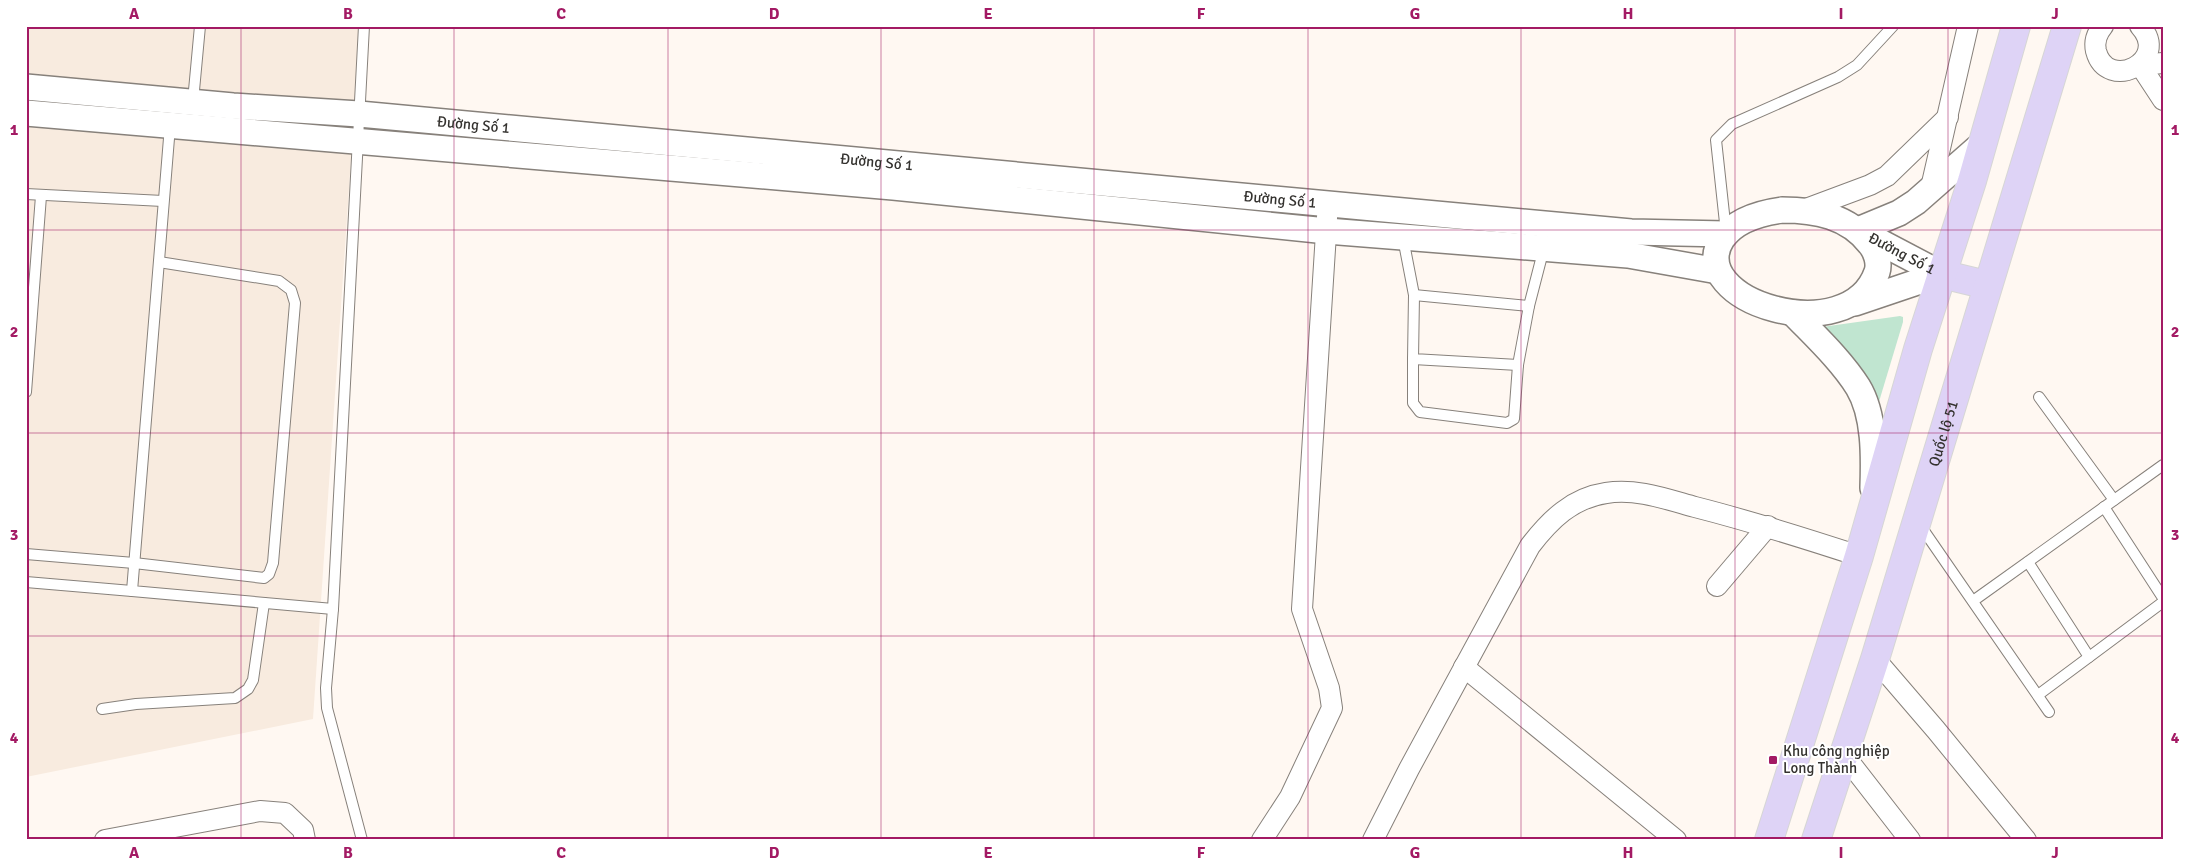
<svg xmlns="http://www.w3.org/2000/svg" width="2189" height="866" viewBox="0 0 2189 866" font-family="Signika,sans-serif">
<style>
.built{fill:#f8ebdf}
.green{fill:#c0e5d0}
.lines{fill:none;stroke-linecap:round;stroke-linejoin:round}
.service-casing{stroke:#87817b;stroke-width:12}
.minor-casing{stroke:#87817b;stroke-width:22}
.tertiary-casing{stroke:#87817b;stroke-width:28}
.trunk-casing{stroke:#d6d6d5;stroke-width:30}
.service{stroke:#fff;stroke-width:10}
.minor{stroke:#fff;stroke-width:20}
.tertiary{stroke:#fff;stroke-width:25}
.trunk{stroke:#ded3f6;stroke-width:28}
.grid{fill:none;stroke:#a31a64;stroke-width:1;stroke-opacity:0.55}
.poi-dot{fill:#a31a64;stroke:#fff;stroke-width:2}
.labels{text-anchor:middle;stroke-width:4;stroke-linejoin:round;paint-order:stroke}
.street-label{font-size:15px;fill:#34322f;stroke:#fff}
.poi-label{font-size:15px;fill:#34322f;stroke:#fff;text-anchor:start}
.neatline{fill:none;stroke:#a31a64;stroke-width:2}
.grid-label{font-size:16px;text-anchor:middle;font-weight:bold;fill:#a31a64}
</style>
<rect width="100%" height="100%" fill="#fff8f2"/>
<polygon class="built" points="26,26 360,26 313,719 26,777"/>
<polygon class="green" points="1900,316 1903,317 1903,322 1878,405 1822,327"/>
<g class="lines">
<g class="service-casing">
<g id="service">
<polyline points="193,101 200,26"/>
<polyline points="170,126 132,591 333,609"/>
<polyline points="26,194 163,201"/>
<polyline points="1726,232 1716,140 1732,124 1838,77 1857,65 1893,26"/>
<polyline points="1403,238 1414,295 1413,359 1518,365 1529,306 1544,248"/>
<polyline points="1414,295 1529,306"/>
<polyline points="1413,359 1413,403 1420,412 1507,423 1514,419 1518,365"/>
<polyline points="26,392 41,196"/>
<polyline points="2039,397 2114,500"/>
<polyline points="2104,507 2163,598"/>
<polyline points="1920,525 2049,712"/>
<polyline points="26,554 134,563 264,578 269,574 273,563 295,303 291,290 279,281 159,262"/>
<polyline points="2028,562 2089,657"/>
<polyline points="26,582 132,591"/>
<polyline points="1973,601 2163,465"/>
<polyline points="2038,695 2163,602"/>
<polyline points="102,709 136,704 235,698 248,689 253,680 264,603"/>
<polyline points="362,840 327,708 326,688 333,609 364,26"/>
</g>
</g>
<g class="minor-casing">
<g id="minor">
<path d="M2103 26C2097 33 2094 42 2096 51 2107 93 2172 61 2140 26"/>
<polyline points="2140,65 2163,100"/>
<polyline points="2140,65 2163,63"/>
<polyline points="1930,192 1968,26"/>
<polyline points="1803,210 1870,185 1887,176 1948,117"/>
<polyline points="1717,586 1768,526"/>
<polyline points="1875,659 1936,730 2026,840"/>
<polyline points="1464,667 1676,840"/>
<polyline points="1844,755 1910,840"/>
<polyline points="105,840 260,811 285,813 303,830 305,840"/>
<polyline points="1262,840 1290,797 1332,708 1329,688 1302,609 1328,202"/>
<path d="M1373 840 1409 769 1530 546C1550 520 1572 498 1606 493 1636 488 1666 499 1695 507 1750 521 1804 538 1859 556"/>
</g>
</g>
<g class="tertiary-casing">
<g id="tertiary">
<path id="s1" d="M26 87 233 106 359 114 1631 232 1726 234"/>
<polyline points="26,113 893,187 1327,231 1628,255 1718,271"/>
<path d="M1782 210C1816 210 1848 216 1870 244 1876 251 1880 263 1877 272 1849 353 1682 300 1722 239 1735 220 1760 213 1782 210Z"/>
<polyline points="1858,230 1899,213 1916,202 1982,144"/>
<path id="s2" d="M1863 233 1941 274"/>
<polyline points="1855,303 1941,274"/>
<path d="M1793 313C1815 336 1841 360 1858 387 1875 415 1874 457 1873 488"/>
</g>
</g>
<g class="trunk-casing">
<g id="trunk">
<polyline points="1941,274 1987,285"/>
<polyline points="1769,840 1859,556 1918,349 1972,181 2016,26"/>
<path id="s3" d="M1816 840 1875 659 2067 26"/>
</g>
</g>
<use href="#service" class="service"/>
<use href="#minor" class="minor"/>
<use href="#tertiary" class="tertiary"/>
<use href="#trunk" class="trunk"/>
</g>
<path class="grid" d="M241 26V840M454 26V840M668 26V840M881 26V840M1094 26V840M1308 26V840M1521 26V840M1735 26V840M1948 26V840M26 230H2163M26 433H2163M26 636H2163"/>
<rect class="poi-dot" x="1768" y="755" width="10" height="10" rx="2.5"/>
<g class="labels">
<g class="street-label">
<text dy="5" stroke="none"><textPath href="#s1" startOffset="449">Đường Số 1</textPath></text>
<text dy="5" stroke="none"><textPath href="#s1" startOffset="854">Đường Số 1</textPath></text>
<text dy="5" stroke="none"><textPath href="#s1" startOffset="1259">Đường Số 1</textPath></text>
<text dy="5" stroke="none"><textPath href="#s2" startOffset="44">Đường Số 1</textPath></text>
<text dy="5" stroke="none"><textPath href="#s3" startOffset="426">Quốc lộ 51</textPath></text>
</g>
<g class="poi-label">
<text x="1783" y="756">Khu công nghiệp<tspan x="1783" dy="17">Long Thành</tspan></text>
</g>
</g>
<rect width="2189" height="866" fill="none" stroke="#ffffff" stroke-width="55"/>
<rect x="28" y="28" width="2134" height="810" class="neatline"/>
<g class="grid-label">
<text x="134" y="19">A</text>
<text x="348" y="19">B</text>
<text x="561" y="19">C</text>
<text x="774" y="19">D</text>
<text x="988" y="19">E</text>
<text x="1201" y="19">F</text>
<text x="1415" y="19">G</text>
<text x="1628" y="19">H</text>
<text x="1841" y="19">I</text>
<text x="2055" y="19">J</text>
<text x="14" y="135">1</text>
<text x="2175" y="135">1</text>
<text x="14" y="337">2</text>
<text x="2175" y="337">2</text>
<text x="14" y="540">3</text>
<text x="2175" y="540">3</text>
<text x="14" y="743">4</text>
<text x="2175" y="743">4</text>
<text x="134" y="858">A</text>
<text x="348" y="858">B</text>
<text x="561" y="858">C</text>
<text x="774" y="858">D</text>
<text x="988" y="858">E</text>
<text x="1201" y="858">F</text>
<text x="1415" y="858">G</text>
<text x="1628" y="858">H</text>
<text x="1841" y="858">I</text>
<text x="2055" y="858">J</text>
</g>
</svg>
